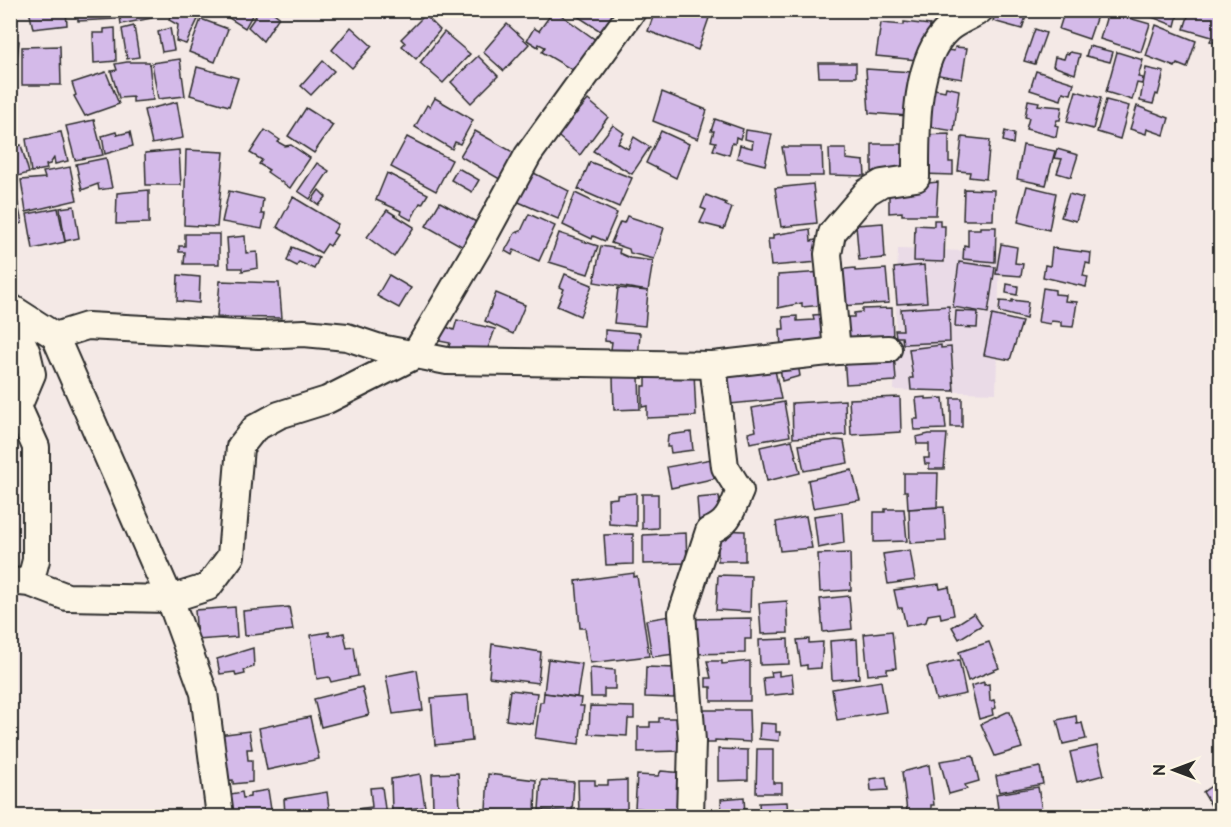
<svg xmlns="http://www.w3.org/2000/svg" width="1231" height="827" viewBox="0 0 1231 827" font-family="'Balsamiq Sans',sans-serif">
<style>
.built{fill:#eadbe7}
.building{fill:#d4bae9;stroke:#2b2b2b;stroke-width:1.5}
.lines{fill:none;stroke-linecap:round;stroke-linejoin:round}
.minor-casing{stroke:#2b2b2b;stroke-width:30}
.minor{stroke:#fcf5e5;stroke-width:26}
</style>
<rect width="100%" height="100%" fill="#f4e9e6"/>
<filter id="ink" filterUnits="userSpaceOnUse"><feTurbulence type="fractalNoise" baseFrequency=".0167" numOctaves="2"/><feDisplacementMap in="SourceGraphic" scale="12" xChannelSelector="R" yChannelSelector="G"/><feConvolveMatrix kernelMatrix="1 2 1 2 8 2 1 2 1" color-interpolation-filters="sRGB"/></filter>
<g filter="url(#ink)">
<polygon class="built" points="898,249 1000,252 996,393 894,390"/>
<g class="building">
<polygon points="29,10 66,10 67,25 33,29"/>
<polygon points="77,10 115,10 116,19 78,21"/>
<polygon points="119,10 151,10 152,18 121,24"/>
<polygon points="172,10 189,10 200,15 186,44 176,41 178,25 169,20"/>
<polygon points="216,10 255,10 245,28"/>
<polygon points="260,10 270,10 279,17 263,41 248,27"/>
<polygon points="554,10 600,43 579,74 542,52 545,47 539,44 538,47 527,40 534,28 539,31"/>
<polygon points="568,10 626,10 605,34"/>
<polygon points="659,10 688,10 709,18 698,50 648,31 654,14 658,15"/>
<polygon points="996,10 1028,10 1022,29 993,21"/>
<polygon points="1065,10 1099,10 1089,39 1059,29"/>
<polygon points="1148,10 1179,10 1175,26 1147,15"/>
<polygon points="1190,10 1220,10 1220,44 1210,41 1212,37 1184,29"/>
<polygon points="1108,12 1150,24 1141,52 1100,39"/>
<polygon points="425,15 440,30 416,59 402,46 405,43 401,39"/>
<polygon points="201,19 228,29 215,62 189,52"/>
<polygon points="904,22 930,25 928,61 876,56 881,23 904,25"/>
<polygon points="507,24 529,44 504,71 483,52"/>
<polygon points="1156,25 1196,41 1187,68 1177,64 1175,67 1146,56"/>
<polygon points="134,26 139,57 127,59 122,29"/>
<polygon points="351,27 372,46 352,68 332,50"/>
<polygon points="115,28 116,61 94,63 93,33 104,33 104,29"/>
<polygon points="170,28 174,50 162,52 158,32"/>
<polygon points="1035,29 1046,33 1035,64 1024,61"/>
<polygon points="444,32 470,54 443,83 420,63"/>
<polygon points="10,39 19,41 17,59 10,59"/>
<polygon points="60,46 61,85 22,85 22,47"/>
<polygon points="1089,46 1113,52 1110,62 1086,56"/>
<polygon points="955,47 967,48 962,79 933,74 938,49 954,51"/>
<polygon points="1070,52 1080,54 1075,74 1053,66 1055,57 1064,59 1066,53 1069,54"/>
<polygon points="1117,52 1143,60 1138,77 1143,78 1142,84 1137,83 1132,100 1106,92"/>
<polygon points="478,56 498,76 471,103 451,82"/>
<polygon points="180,59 185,96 158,99 152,63"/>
<polygon points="323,61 334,71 311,95 301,86"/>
<polygon points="127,62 149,62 153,100 133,102 133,97 119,98 111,71 117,70 115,64"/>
<polygon points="818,63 856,63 856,77 819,77"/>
<polygon points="197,67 238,78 229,106 190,95"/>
<polygon points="1146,68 1164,72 1158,95 1156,94 1153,104 1140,101"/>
<polygon points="866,69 913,72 908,116 869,113"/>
<polygon points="1036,71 1074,83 1071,94 1063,92 1061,100 1030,90"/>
<polygon points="106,72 119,104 85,116 74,96 76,95 72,83"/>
<polygon points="946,87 959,90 954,131 922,126 929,88 945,91"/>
<polygon points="1076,91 1101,98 1093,129 1067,122"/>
<polygon points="662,92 707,110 698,139 653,121"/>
<polygon points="435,98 473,120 460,144 455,142 452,149 415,127 427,105 430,107"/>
<polygon points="588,100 608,117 580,155 553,132 571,109 576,114"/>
<polygon points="1028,100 1039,102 1038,105 1062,107 1060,120 1057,120 1055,125 1058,126 1056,137 1026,129 1029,118 1025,117"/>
<polygon points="1106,100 1129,106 1120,139 1097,132"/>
<polygon points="177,102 183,138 152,144 144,110"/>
<polygon points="1137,106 1169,118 1164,135 1147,129 1146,134 1130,129"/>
<polygon points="306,108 333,125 314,153 288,136"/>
<polygon points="715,119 743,129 740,139 736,137 735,144 732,143 729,155 713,150 716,142 711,141 714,131 711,131"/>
<polygon points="94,120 103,155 75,160 66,126"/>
<polygon points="613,125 624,133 618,143 628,149 634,137 650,147 632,174 593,151"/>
<polygon points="265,130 280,140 278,142 285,146 291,145 310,158 290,188 267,172 269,170 259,164 262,160 250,153"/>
<polygon points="746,130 772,134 765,165 737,158 740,145 752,148 753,141 745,139"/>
<polygon points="475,131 518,155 503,181 460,156"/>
<polygon points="661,131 689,144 676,178 646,163"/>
<polygon points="1005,131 1014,134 1013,144 1003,141"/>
<polygon points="61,132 68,161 55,164 54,158 50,164 46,165 47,169 31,172 26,139"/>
<polygon points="116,132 117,135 130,132 133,146 105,154 102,136"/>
<polygon points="949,134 949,162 953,162 953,175 922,174 922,135"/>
<polygon points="407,137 452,160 436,191 391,167"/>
<polygon points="962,137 990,140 986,179 969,177 970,172 958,171"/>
<polygon points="872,144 910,144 909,176 872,176"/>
<polygon points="21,145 29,173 10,178 10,148"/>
<polygon points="1023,145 1055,151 1046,185 1017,179"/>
<polygon points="782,147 822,147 823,176 787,176"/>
<polygon points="829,149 846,149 846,159 864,161 865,176 830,175"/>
<polygon points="1057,149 1078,155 1071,177 1057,173 1062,159 1054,158"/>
<polygon points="179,150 181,185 146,185 145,153"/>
<polygon points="186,150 224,152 217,227 184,225"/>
<polygon points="106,158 112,188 99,190 98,184 82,190 76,164"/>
<polygon points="590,162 632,178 619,207 578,189"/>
<polygon points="317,163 329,171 310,199 298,191"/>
<polygon points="70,167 77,200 26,212 21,180 45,178 43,172"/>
<polygon points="458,168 479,180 472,192 451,180"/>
<polygon points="528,170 569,191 558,219 514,200"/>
<polygon points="387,173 428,194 422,204 420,203 411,220 400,214 401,211 376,200"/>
<polygon points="938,182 936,215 902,215 902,212 889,213 889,187"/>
<polygon points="813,184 817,223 781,227 775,188"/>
<polygon points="14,186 22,223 10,227 10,187"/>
<polygon points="1027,186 1056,193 1049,230 1018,222"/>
<polygon points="964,189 994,190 993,220 963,220"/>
<polygon points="149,190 149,223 116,224 117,193"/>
<polygon points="319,190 326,197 319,205 312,200"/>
<polygon points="229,191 263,199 261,214 265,214 262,229 222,222"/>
<polygon points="575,193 617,213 605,241 593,236 592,239 563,225"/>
<polygon points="1069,194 1083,198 1076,221 1061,217"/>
<polygon points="706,195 726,203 725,205 732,208 724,229 700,223 706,210 701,208"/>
<polygon points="293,197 338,224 333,233 337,235 330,246 327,244 321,253 277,227"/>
<polygon points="440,202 480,224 467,249 426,226"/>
<polygon points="74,206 79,238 65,241 60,208"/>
<polygon points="58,208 65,242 33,249 27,214"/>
<polygon points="387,210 414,227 394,257 367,237"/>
<polygon points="529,214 555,226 539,261 514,250 512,255 505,251 515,233 521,231"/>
<polygon points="627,216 664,228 654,259 630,253 629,249 611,243 620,222 624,223"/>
<polygon points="934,220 940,220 940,226 945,226 944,262 914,261 915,225 934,226"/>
<polygon points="883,223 885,258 859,260 856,225"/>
<polygon points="980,227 996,227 995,262 963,259 964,245 968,246 968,229 980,229"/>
<polygon points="810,229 811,241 816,240 819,262 771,266 768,239 773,239 773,235"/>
<polygon points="559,233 598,246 588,274 549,262"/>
<polygon points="185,234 219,234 219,264 184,264 185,252 179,252 179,246 185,246"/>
<polygon points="245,236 246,253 257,252 258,268 242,271 242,268 229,268 227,238"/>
<polygon points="1001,244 1017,247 1015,263 1023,264 1021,276 996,274"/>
<polygon points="601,246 620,249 619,253 630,258 653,261 648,291 594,282"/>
<polygon points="292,247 319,258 314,269 299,262 297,266 287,261"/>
<polygon points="1052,248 1091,253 1090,264 1086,263 1083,276 1088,277 1086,287 1043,277 1045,265 1050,266"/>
<polygon points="959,262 995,267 988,313 953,307"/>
<polygon points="924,265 927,302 897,304 894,268"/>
<polygon points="855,268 855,271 886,269 889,303 840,306 835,270"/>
<polygon points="824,272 824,305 802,307 802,303 778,308 778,275"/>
<polygon points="565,274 592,285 580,316 557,306 564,289 560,287"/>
<polygon points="178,275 200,277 199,303 177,301"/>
<polygon points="389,275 411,288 399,308 377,296"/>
<polygon points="220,281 279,283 282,318 217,317"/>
<polygon points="1007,284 1018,286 1017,295 1006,293"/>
<polygon points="618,288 648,291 645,326 614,323"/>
<polygon points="1043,288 1055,290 1055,294 1066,295 1065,301 1077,302 1073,327 1061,326 1061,322 1051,321 1050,324 1038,322"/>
<polygon points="496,293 525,305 513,334 485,321"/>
<polygon points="1012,300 1028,302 1026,319 999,312 1000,301 1012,302"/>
<polygon points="949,306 950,342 903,344 902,337 896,337 895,330 903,330 901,309"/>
<polygon points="892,308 893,342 846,339 845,317 854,317 854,313 862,312 862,309"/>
<polygon points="956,311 978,312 977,328 955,327"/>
<polygon points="827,314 829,346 781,349 780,329 784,329 783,317 797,316 797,321 814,320 813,315"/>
<polygon points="992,315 1022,322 1010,360 984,355"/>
<polygon points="457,320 495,329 484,359 448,349 450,343 439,341 444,326 454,330"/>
<polygon points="605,330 640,333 638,360 610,357 612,342 605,341"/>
<polygon points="941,345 941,348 951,347 954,391 911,390 910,378 913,378 909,349"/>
<polygon points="894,352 896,381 846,384 844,356"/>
<polygon points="798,364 800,376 782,381 780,367"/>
<polygon points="775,370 781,399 730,404 725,376"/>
<polygon points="694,372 696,416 647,418 647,406 642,407 642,386 646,386 646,373"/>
<polygon points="639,376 640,409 614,410 613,377"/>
<polygon points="900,397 901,432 851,435 849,399"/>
<polygon points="926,397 926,399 943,398 946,429 914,430 913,419 918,419 916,398"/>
<rect x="951" y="398" width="11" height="29"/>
<polygon points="845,400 846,435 793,438 792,403"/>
<polygon points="784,402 790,436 750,443 748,433 756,431 752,408"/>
<polygon points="691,432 693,450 671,453 670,447 667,447 668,435"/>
<polygon points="929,434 947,434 944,469 929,469 929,464 925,464 924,458 929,458 929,444 917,444 916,437"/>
<polygon points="792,440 800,473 767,481 760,447"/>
<polygon points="836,440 844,441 848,463 804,471 799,445"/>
<polygon points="717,458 721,477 671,488 667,467"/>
<polygon points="852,470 860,500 813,508 808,480"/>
<polygon points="904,473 938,473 937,507 908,509 907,491 904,491"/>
<polygon points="636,493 636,526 609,524 608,499 617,498 617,495"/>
<polygon points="642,494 658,494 658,528 642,529"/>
<polygon points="719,496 722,524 699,525 697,498"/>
<polygon points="944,507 946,541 910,543 909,509"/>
<polygon points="885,509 904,509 907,541 874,542 874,512 885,512"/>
<polygon points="842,512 844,543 818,548 814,516"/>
<polygon points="806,516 812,548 780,551 776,522"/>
<polygon points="718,530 745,531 745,561 718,561"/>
<polygon points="686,533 687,563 643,564 643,535"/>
<polygon points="633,534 633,564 606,565 604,535"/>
<polygon points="910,550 915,580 888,584 883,554"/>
<polygon points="850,553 851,590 820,592 818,554"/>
<polygon points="634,573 634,577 637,576 649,656 590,663 585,628 580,628 576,581"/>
<polygon points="718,575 751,576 750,612 716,610"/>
<polygon points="939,584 940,589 949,587 954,615 941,618 940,613 928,615 926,622 906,626 902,608 898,608 894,590"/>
<polygon points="849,596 852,629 823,632 820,599"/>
<polygon points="787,601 788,633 761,634 759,603"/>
<polygon points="235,607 237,637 197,640 195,610"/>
<polygon points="289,607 293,630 245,636 243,611"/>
<polygon points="974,613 982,625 959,639 952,627"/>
<polygon points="676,615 682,653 652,657 646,620"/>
<polygon points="751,618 751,639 745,639 745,653 688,654 687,619"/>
<polygon points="892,631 896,668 887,669 887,673 868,675 864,634"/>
<polygon points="329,632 329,636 344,633 347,648 354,647 358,676 331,682 329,677 317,679 311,635"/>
<polygon points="788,639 789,664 760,665 759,640"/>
<polygon points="809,639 809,643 823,642 821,668 807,669 807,665 801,666 797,640"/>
<polygon points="857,639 859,678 832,680 830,641"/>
<polygon points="989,642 999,668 968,681 959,652"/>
<polygon points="492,644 541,652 538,683 489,677"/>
<polygon points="253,648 254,667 244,670 245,674 236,676 235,672 220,674 217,659"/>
<polygon points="548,659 582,664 577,697 544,693"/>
<polygon points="959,660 966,694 936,700 927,667"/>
<polygon points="707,661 722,661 722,664 750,661 750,701 711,701 711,687 706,687 706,678 711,678"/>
<polygon points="646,667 676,668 674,698 645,697"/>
<polygon points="590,668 615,670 615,689 604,689 604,697 591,697"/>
<polygon points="417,670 423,710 393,714 386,676"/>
<polygon points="779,671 779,676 792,674 794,693 765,696 763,678 772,677 771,672"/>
<polygon points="881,681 886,712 837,720 832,689"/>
<polygon points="984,682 984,685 989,684 990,701 994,700 996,708 992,709 993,715 979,719 971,686"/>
<polygon points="362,687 369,715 321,727 314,699"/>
<polygon points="510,690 537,693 533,724 506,720"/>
<polygon points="544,693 581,698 580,706 584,706 579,744 535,738 540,702 543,702"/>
<polygon points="468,695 472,741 435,745 431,698"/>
<polygon points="590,706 634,707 634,719 628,719 627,736 589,734"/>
<polygon points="701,710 749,710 750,742 715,740 715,743 701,743"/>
<polygon points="1007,712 1010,712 1022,748 995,756 981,724"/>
<polygon points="1076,716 1077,724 1082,723 1086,739 1063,744 1057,720"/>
<polygon points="310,717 319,759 267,770 259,728"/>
<polygon points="659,718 683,718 683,751 638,752 638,727 650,727 650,722 659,722"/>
<polygon points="760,723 776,724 776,732 780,732 779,741 759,739"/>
<polygon points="249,731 252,749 247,749 248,760 252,760 252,782 233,784 233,780 221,781 218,735"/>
<polygon points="1097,746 1104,775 1077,782 1070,752"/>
<polygon points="718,749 748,750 748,780 718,781"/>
<polygon points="757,749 773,749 773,783 782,783 782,793 756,793"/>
<polygon points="973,756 979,781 965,785 967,789 949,794 940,761"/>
<polygon points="929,765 934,805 931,805 931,810 907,811 902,772"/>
<polygon points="1040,767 1043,784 999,792 996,776"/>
<polygon points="661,771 684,773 681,812 635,808 637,775 658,776"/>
<polygon points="458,773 460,807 433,808 432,774"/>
<polygon points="420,774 425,807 392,811 391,779"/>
<polygon points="488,774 536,780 535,814 486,810"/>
<polygon points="886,777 888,790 871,791 870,779"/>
<polygon points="541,780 574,782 572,812 539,810"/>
<polygon points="578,780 595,780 595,785 608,785 608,781 627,780 627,815 579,814"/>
<polygon points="1220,780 1220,801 1212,807 1203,792"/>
<polygon points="382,787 386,816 358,816 357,809 372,807 370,788"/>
<polygon points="1038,787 1043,816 999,816 996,794"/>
<polygon points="268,790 272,816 222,816 219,796 242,792 243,798 250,797 250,793"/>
<polygon points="327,792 330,816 281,816 285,815 284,799"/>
<polygon points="744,797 745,816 722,816 721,799"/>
<polygon points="787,802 788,816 760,816 759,803"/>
</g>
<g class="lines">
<g class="minor-casing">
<g id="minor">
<polyline points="10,307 55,336 87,326 259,335 304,333 347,337 380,348 447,361 713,365 837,351 888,349"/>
<polyline points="10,313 27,353 32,374 18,407 36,447 36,560 30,583"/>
<polyline points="55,336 170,599 204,693 220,816"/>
<path d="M837 351 828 254 832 233 867 192 882 183 916 178C916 135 914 59 948 29 957 21 970 17 980 10"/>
<polyline points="10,581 30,583 67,597 170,599 208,587 231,556 240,447 255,428 279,415 327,400 414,356 478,247 528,155 633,10"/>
<path d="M690 816 692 741 682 613 709 531C729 524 732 509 740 491L725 467 713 365"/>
</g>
</g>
<use href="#minor" class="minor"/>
</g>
</g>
<rect width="1231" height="827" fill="none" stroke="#fcf5e5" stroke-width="36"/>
<rect x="18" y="18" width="1195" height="791" fill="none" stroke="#2b2b2b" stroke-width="2" filter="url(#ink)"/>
<g transform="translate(1174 770) rotate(270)" stroke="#fcf5e5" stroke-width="4.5" paint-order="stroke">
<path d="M0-4.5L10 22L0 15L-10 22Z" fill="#2b2b2b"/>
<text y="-9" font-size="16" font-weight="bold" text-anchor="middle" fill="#2b2b2b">N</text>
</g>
</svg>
